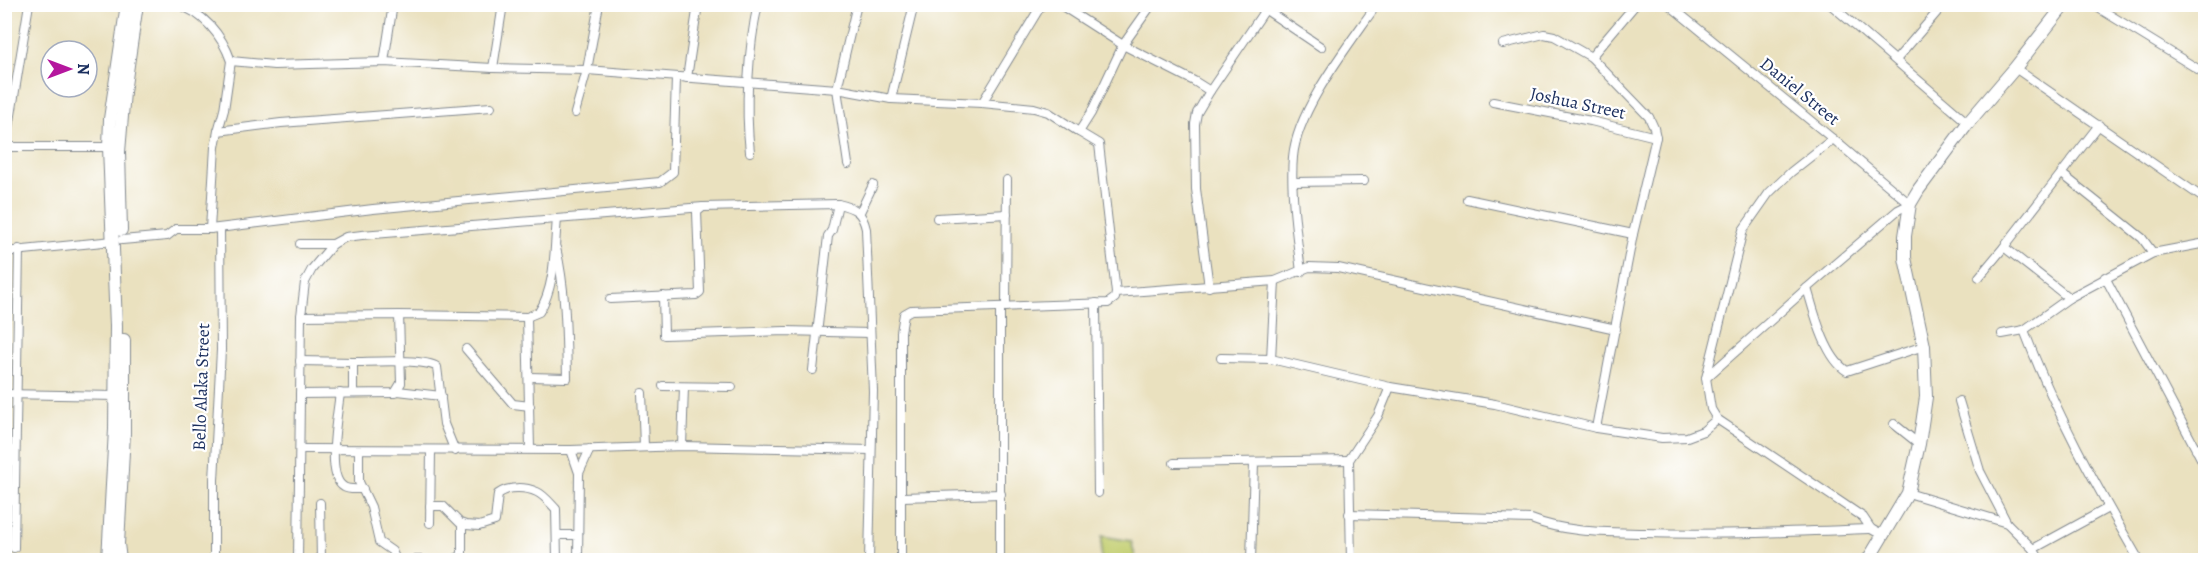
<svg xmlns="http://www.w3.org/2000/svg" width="2210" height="565" viewBox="0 0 2210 565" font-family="Alegreya,serif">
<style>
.green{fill:#c2ce70;stroke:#6e7e67;stroke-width:1.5}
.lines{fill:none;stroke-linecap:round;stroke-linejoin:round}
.street-casing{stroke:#82888e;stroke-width:10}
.secondary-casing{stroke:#82888e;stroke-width:14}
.street{stroke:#fff;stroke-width:8}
.secondary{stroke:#fff;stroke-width:12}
.labels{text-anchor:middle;stroke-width:4.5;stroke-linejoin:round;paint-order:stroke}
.street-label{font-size:18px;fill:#1b2f5e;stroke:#fff}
</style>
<rect width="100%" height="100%" fill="#fff"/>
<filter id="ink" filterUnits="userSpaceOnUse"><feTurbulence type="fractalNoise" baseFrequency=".0167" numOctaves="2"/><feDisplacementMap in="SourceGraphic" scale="12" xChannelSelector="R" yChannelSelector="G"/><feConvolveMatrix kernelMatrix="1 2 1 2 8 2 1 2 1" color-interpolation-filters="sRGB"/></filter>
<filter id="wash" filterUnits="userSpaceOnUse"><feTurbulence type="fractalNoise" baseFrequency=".008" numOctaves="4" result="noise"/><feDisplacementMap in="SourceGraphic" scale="24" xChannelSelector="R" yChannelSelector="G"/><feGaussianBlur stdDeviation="1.35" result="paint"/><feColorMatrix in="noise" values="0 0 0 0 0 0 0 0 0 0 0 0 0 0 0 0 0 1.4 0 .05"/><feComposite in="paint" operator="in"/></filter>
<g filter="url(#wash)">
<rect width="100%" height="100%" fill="#eae1bf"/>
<polygon class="green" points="1102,536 1131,541 1136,560 1101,560"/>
</g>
<g filter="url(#ink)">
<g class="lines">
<g class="street-casing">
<g id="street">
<path d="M176 4C203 12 222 35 231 61L274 65 384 62 493 68 587 70 837 89 891 99 982 103 1034 108 1048 112 1079 132"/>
<polyline points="1059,4 1123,45 1194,81 1210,91 1197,113 1195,124 1196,189 1209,287"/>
<polyline points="1668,4 1833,139 1910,204 1898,210 1807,288 1706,378"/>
<polyline points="1830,4 1968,123"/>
<polyline points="2092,4 2206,74"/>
<polyline points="1266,10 1321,47"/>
<polyline points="1503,44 1544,34 1554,36 1591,57 1636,4"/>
<polyline points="1591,57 1649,117 1654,128 1656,137 1633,234 1596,428"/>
<polyline points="1896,60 1944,4"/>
<polyline points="384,62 393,4"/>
<polyline points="493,68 503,4"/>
<polyline points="2015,68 2206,200"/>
<polyline points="687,78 698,4"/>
<polyline points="4,89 14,91"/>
<polyline points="1210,91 1269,4"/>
<polyline points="891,99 914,4"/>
<polyline points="1493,102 1591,121 1656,137"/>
<polyline points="982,103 1042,4"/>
<polyline points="575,113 587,70 599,4"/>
<polyline points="218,131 224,110 231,61"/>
<polyline points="1833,139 1791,172 1769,193 1743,230 1706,378 1711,409 1717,419 1863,517 1871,529 1882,535"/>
<polyline points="6,146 29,4"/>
<polyline points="4,147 109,147"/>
<path d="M750 152C745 108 748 48 758 4"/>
<polyline points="848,164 837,89 857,4"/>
<polyline points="2062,174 2142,238 2153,253"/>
<polyline points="1294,182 1364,181"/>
<polyline points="1467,199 1633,234"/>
<polyline points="860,212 873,185"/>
<polyline points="937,218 1007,214"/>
<polyline points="210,229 215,147 218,131 281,123 491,107"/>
<polyline points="122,240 167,236 176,229 210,229 373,209 660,182 673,172 676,78"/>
<polyline points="300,244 333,244"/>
<polyline points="2004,247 2069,298"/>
<polyline points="4,252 113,241"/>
<path d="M1301 272C1297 238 1290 190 1293 157 1297 110 1348 46 1375 7"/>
<polyline points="1979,277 2004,247 2099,125"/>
<polyline points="2105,277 2206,468"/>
<path d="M1807 288C1814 312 1825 358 1847 371L1924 346"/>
<polyline points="1116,293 1099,144 1079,132 1091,113 1123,45 1152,4"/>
<polyline points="663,296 664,335 785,331 870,333"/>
<path d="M610 299 696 295 700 292 697 212 703 207 838 204C855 208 862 211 866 229L873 391 869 560"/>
<polyline points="1096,303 1098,493"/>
<polyline points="1000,307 1000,560"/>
<polyline points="1006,307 1007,180"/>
<polyline points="301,316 399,315 527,317"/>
<path d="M2024 330C2054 410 2096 486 2139 560"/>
<polyline points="2002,334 2024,330 2069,298 2153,253 2206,243"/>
<polyline points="466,349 513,404 530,406"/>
<polyline points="1221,358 1271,359 1390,387 1495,404 1596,428 1662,438 1687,437 1703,431 1717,419"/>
<polyline points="1271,359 1275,281"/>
<polyline points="300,361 353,362 353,393"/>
<path d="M353 362C371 362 424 358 437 367L444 424 455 451"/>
<polyline points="813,370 828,236 832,230 838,204"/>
<path d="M530 377 567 378C566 334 566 291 556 248"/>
<polyline points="663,386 732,387"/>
<polyline points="398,391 441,396"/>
<path d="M340 393C338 412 325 477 344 487 348 490 357 489 363 489"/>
<polyline points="642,393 644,446"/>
<polyline points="4,394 116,396"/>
<polyline points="300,394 395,393 401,383 399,315"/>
<polyline points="1959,401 1980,471 2007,523"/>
<polyline points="1894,424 1919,444"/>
<polyline points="682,446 684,387"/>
<polyline points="300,449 571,450 682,446 871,450"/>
<path d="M530 449 527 317 539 312C556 286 554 249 557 219"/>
<polyline points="359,450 359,482 371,507 379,542 392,551 396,560"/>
<polyline points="571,450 579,473"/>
<polyline points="2196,450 2206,442"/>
<polyline points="1174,463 1349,460"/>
<polyline points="1908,493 2007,523 2033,549 2108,508"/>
<polyline points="902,497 1001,494"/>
<polyline points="320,503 321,560"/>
<path d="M430 506H443L460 523 466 525 479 526 495 521 498 494C508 486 526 487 537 492 544 495 550 503 556 509L557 560"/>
<path d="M1349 514 1531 519C1566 533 1606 532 1644 533 1720 535 1795 532 1871 529"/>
<polyline points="430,523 431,451"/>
<polyline points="557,535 578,535"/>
<polyline points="14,548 19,249"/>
<polyline points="2033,549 2040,560"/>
<polyline points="214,560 214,480 221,350 220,228"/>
<polyline points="298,560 301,316 305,282 312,269 333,244 346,237 362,235 703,207"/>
<polyline points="393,560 452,560 460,557 462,553 462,524"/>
<polyline points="578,560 579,473 590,449"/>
<polyline points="901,560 901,332 904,314 911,310 1108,303 1115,298 1116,293 1275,281 1309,267 1338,268 1616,329"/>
<polyline points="1251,560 1254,463"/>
<polyline points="1351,560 1349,460 1378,416 1390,387"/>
<polyline points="1955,560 1959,560"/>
</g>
</g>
<g class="secondary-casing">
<g id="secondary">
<polyline points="121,230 119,152 124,92 137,4"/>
<polyline points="108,560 115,429 116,326 109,147 110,119 127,4"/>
<polyline points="120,560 118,544 124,433 124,340"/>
<polyline points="1868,560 1908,493 1919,444 1926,397 1924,346 1905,258 1905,236 1910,204 1919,189 1968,123 2015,68 2065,4"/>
</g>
</g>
<use href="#street" class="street"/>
<use href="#secondary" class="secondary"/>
</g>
</g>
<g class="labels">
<g class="street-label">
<text transform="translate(1800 91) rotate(39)" y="6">Daniel Street</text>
<text transform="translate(1578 103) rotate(12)" y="6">Joshua Street</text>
<text transform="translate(201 387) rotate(-88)" y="6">Bello Alaka Street</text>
</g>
</g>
<rect width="2210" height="565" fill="none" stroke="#fff" stroke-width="24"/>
<g transform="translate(69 69) rotate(90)"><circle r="28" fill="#ffffff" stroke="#a4acbf" stroke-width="1.5"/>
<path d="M0-4.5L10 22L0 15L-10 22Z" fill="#b5179e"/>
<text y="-9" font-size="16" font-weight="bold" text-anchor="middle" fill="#1b2f5e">N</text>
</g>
</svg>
